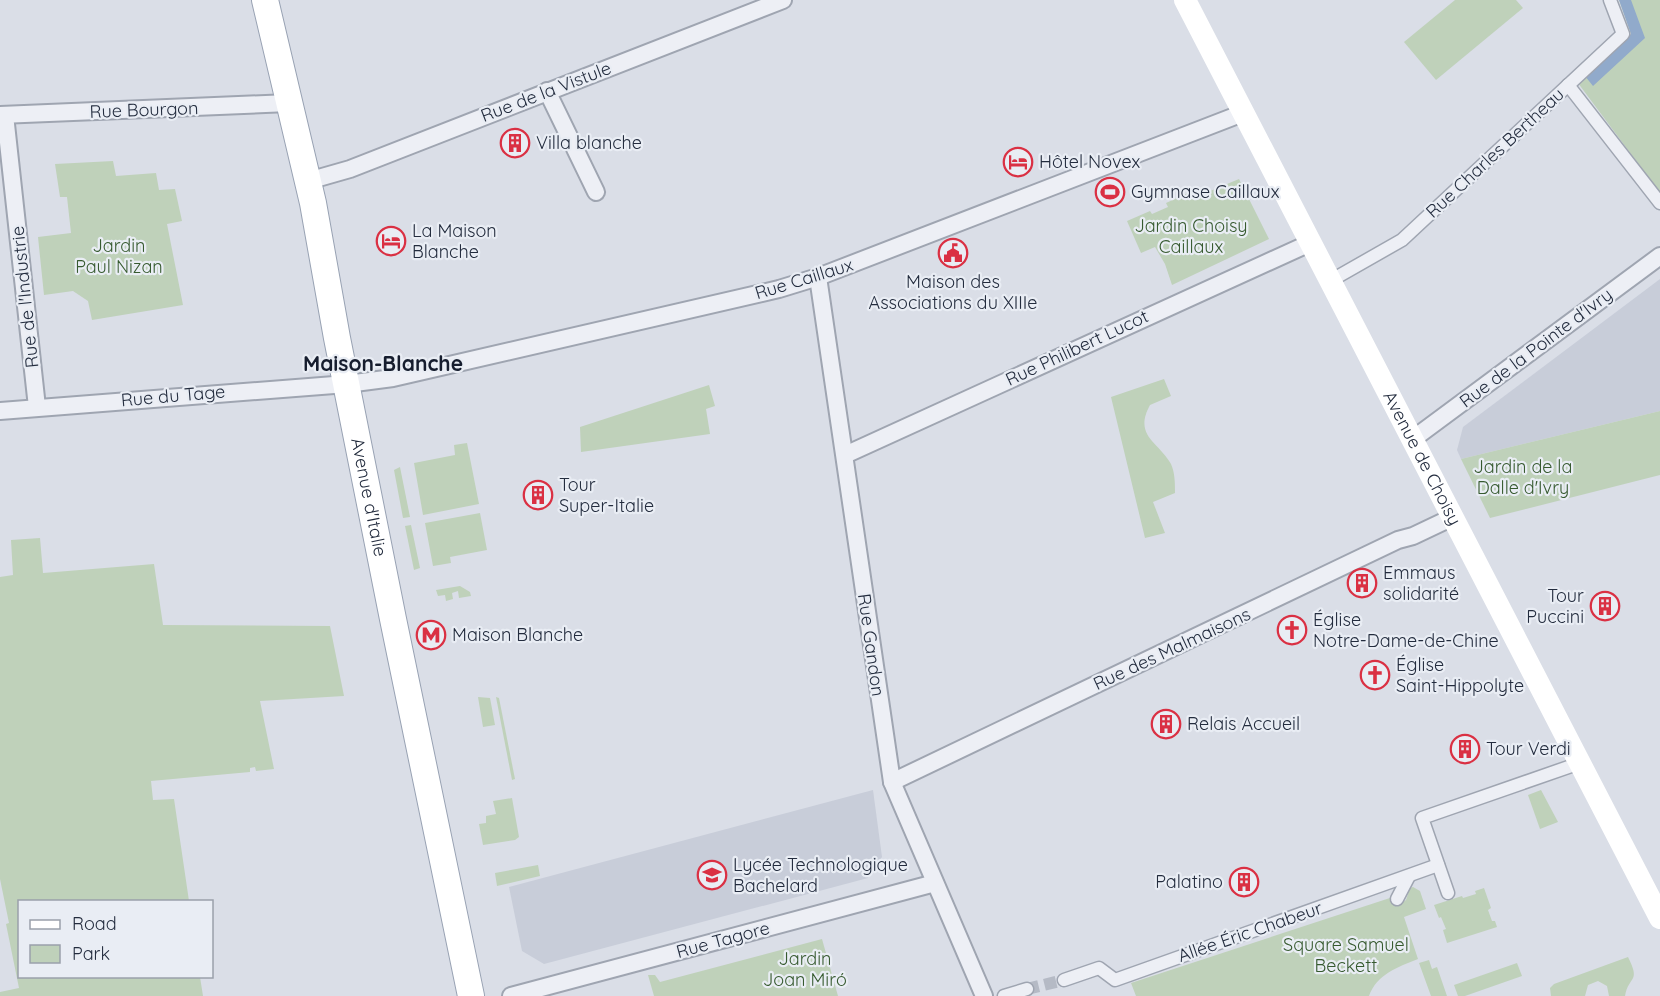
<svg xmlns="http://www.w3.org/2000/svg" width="1660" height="996" viewBox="0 0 1660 996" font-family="Quicksand,sans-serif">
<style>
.built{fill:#c8cdd9}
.green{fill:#bfd1ba}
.water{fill:#91aacb}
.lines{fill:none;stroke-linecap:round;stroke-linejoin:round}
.pedestrian-tunnel{stroke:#b5bac5;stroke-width:12;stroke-dasharray:12 6;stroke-linecap:butt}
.pedestrian-casing{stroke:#9fa5b1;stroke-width:15}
.minor-casing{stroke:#9fa5b1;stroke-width:20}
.primary-casing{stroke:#98a2b3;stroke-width:28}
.pedestrian{stroke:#edeff5;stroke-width:12}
.minor{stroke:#edeff5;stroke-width:16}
.secondary{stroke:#fff;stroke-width:22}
.primary{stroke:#fff;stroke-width:26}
.labels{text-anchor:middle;stroke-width:4.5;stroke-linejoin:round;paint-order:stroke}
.street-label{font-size:18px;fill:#232c3e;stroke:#e9edf4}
.poi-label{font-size:18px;fill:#232c3e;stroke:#e9edf4;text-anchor:start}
.park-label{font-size:18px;fill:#365a2f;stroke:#e9edf4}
.quarter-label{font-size:21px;font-weight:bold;fill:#161d2e;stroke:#e9edf4}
</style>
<rect width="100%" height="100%" fill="#dadee7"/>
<g class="built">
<polygon points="1660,279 1660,411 1461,459 1457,450 1463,427"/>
<polygon points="873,790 882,857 868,878 544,964 522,951 509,887"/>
</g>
<g class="green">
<polygon points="1455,0 1516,0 1523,8 1436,80 1404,42"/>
<polygon points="1619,0 1660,0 1660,193 1578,83 1631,34"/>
<polygon points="113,161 116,176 156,173 159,190 175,189 182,221 167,224 183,305 92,320 88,301 73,291 44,295 38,237 71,233 67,197 60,197 55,164"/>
<polygon points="1239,179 1269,239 1172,285 1165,264 1155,247 1141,253 1127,221 1150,211 1152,214 1168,207 1166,203 1188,193 1191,199"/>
<path d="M1164 379 1171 396 1150 405C1133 436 1159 442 1171 464 1175 473 1175 483 1175 493L1153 502 1165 533 1145 538 1111 397Z"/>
<polygon points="709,385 715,406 706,409 710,434 581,452 580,427"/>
<polygon points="1660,411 1660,475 1490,518 1461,459"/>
<polygon points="467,443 479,504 423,515 414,463 455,455 454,445"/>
<polygon points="400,467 410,517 403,518 394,470"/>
<polygon points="480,513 487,550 450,557 451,563 433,566 425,523"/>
<polygon points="411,525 420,568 414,570 405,526"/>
<polygon points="40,538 43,573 154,564 163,625 330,626 344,696 260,701 274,769 256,771 255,767 250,768 250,772 151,781 153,800 174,799 189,901 20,902 20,976 200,977 203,996 0,996 0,992 19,988 6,924 9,923 0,879 0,577 13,575 11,540"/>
<polygon points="460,586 470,592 471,596 459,598 458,591 452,593 453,599 446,601 445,595 438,596 436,590"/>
<polygon points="478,697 490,698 495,725 483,727"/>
<polygon points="496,697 499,698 515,779 512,780"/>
<polygon points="1541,790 1558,822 1540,829 1528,795"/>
<polygon points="512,798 519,837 515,840 483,845 479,824 486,823 486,816 496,814 493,801"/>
<polygon points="538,865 540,876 497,886 495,873"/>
<path d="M1413 887 1420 891 1426 909 1404 917 1418 959C1398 967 1377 974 1369 996H1136L1131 983 1396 896 1400 904 1406 900 1410 888Z"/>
<polygon points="1484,888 1491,908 1488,910 1492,921 1495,921 1497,927 1447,943 1443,930 1446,929 1441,917 1439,918 1434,905 1462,896 1463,898 1476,894 1475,891"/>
<polygon points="822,939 838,996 654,996 648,975 655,975 660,982"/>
<path d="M1628 957C1641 983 1629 975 1625 996H1609L1607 986 1598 981 1588 985 1585 996H1551L1550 988 1554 984Z"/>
<polygon points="1429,960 1432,969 1437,967 1447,996 1431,996 1419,963"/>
<polygon points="1517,963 1522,976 1465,996 1458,996 1454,985"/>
</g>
<polygon class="water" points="1619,0 1631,0 1645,38 1593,86 1585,76 1631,34"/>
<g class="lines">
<polyline class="pedestrian-tunnel" points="1027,989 1064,980"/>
<g class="pedestrian-casing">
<g id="pedestrian">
<polyline points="1568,85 1660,203"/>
<polyline points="1330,281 1402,240 1623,34 1610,0"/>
<polyline points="1448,893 1422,818 1580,763"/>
<polyline points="1397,899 1409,876"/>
<polyline points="1064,980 1099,968 1115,980 1438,865"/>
<polyline points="1004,996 1027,989"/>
</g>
</g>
<g class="minor-casing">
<g id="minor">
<polyline points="547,91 596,192"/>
<polyline points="0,115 289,103"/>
<polyline points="5,115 37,407"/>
<polyline points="308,181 350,169 783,0"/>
<polyline points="818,277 892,782 984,996"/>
<polyline points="0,411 347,384 393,378 779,289 818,277 1243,113"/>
<polyline points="1413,439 1660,256"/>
<polyline points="845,455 1310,243"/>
<polyline points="892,782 1398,540 1413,536 1453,517"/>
<polyline points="511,996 935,883"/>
</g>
</g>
<g class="primary-casing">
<g id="primary">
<path id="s2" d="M265 0 313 203 337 338 393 619 471 996"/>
</g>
</g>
<use href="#pedestrian" class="pedestrian"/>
<use href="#minor" class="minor"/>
<path class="secondary" id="s1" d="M1185 0 1660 918"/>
<use href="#primary" class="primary"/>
</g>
<defs>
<g id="building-ring" transform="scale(1.5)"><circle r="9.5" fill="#e9edf4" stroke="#da3043" stroke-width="1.5"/><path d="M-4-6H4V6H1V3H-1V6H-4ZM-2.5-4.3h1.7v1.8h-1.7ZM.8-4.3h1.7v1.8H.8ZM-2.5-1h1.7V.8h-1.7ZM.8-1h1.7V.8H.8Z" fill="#da3043"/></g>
<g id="hotel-ring" transform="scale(1.5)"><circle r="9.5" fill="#e9edf4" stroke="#da3043" stroke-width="1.5"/><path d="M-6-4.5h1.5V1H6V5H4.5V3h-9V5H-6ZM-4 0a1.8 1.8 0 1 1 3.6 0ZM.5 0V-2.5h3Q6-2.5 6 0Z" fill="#da3043"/></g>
<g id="stadium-ring" transform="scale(1.5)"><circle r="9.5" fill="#e9edf4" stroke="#da3043" stroke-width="1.5"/><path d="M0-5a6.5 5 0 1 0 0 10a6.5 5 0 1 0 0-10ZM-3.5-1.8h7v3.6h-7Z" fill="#da3043"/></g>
<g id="civic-ring" transform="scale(1.5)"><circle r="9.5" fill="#e9edf4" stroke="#da3043" stroke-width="1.5"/><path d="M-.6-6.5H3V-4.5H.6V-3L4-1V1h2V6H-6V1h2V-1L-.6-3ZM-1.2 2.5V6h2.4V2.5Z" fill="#da3043"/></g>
<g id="church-ring" transform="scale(1.5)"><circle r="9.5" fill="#e9edf4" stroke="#da3043" stroke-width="1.5"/><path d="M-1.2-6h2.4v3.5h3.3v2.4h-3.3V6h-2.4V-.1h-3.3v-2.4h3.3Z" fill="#da3043"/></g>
<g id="metro-ring" transform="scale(1.5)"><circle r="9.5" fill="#e9edf4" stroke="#da3043" stroke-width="1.5"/><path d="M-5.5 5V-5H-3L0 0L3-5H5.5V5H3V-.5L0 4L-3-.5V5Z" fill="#da3043"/></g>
<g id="school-ring" transform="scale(1.5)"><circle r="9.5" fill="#e9edf4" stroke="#da3043" stroke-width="1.5"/><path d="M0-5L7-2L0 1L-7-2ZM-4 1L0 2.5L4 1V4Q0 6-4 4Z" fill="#da3043"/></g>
</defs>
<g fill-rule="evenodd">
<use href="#building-ring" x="515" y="143"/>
<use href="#hotel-ring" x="1018" y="162"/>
<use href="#stadium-ring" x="1110" y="192"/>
<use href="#hotel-ring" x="391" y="241"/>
<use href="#civic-ring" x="953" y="253"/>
<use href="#building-ring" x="538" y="495"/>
<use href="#building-ring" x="1362" y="583"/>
<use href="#building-ring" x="1605" y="606"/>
<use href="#church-ring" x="1292" y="630"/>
<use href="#metro-ring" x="431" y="635"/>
<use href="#church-ring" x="1375" y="675"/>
<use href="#building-ring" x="1166" y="724"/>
<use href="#building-ring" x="1465" y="749"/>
<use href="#school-ring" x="712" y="875"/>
<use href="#building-ring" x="1244" y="882"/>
</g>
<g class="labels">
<g class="street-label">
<text transform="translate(546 92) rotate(-21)" y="6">Rue de la Vistule</text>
<text transform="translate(144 110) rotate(-2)" y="6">Rue Bourgon</text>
<text transform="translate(1495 153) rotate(-43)" y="6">Rue Charles Bertheau</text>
<text transform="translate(804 279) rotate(-17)" y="6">Rue Caillaux</text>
<text transform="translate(25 297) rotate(-96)" y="6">Rue de l'Industrie</text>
<text transform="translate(1077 348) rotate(-25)" y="6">Rue Philibert Lucot</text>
<text transform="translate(1536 348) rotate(-37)" y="6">Rue de la Pointe d'Ivry</text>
<text transform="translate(173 396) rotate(-5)" y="6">Rue du Tage</text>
<text dy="6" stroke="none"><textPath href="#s1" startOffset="516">Avenue de Choisy</textPath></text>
<text dy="6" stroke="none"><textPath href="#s2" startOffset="508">Avenue d'Italie</textPath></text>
<text transform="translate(871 645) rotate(82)" y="6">Rue Gandon</text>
<text transform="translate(1172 649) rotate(-25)" y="6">Rue des Malmaisons</text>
<text transform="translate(1250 932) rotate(-19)" y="6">Allée Éric Chabeur</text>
<text transform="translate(723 940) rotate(-15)" y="6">Rue Tagore</text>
</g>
<g class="poi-label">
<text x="536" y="149">Villa blanche</text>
<text x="1039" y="168">Hôtel Novex</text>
<text x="1131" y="198">Gymnase Caillaux</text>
<text x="412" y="237">La Maison<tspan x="412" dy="21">Blanche</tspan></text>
<text x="953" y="288" text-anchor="middle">Maison des<tspan x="953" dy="21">Associations du XIIIe</tspan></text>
<text x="559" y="491">Tour<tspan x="559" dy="21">Super-Italie</tspan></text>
<text x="1383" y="579">Emmaus<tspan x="1383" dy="21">solidarité</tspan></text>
<text x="1584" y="602" text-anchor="end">Tour<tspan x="1584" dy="21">Puccini</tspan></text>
<text x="1313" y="626">Église<tspan x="1313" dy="21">Notre-Dame-de-Chine</tspan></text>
<text x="452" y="641">Maison Blanche</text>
<text x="1396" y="671">Église<tspan x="1396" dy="21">Saint-Hippolyte</tspan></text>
<text x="1187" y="730">Relais Accueil</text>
<text x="1486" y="755">Tour Verdi</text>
<text x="733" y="871">Lycée Technologique<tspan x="733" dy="21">Bachelard</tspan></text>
<text x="1223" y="888" text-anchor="end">Palatino</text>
</g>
<g class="park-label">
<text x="1191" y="232">Jardin Choisy<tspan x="1191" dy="21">Caillaux</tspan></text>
<text x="119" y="252">Jardin<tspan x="119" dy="21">Paul Nizan</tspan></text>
<text x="1523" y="473">Jardin de la<tspan x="1523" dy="21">Dalle d'Ivry</tspan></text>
<text x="1346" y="951">Square Samuel<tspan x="1346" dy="21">Beckett</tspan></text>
<text x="805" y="965">Jardin<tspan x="805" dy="21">Joan Miró</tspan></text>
</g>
<g class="quarter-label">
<text x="383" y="371">Maison-Blanche</text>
</g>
</g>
<rect x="18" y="900" width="195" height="78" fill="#e9edf4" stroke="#9aa0ab" stroke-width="1.5"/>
<rect x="30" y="920" width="30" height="9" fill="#ffffff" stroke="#9aa0ab" stroke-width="1.5"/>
<text x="72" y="930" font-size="18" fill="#232c3e">Road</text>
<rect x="30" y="945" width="30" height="18" fill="#bfd1ba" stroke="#9aa0ab" stroke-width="1.5"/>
<text x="72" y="960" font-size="18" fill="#232c3e">Park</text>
</svg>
